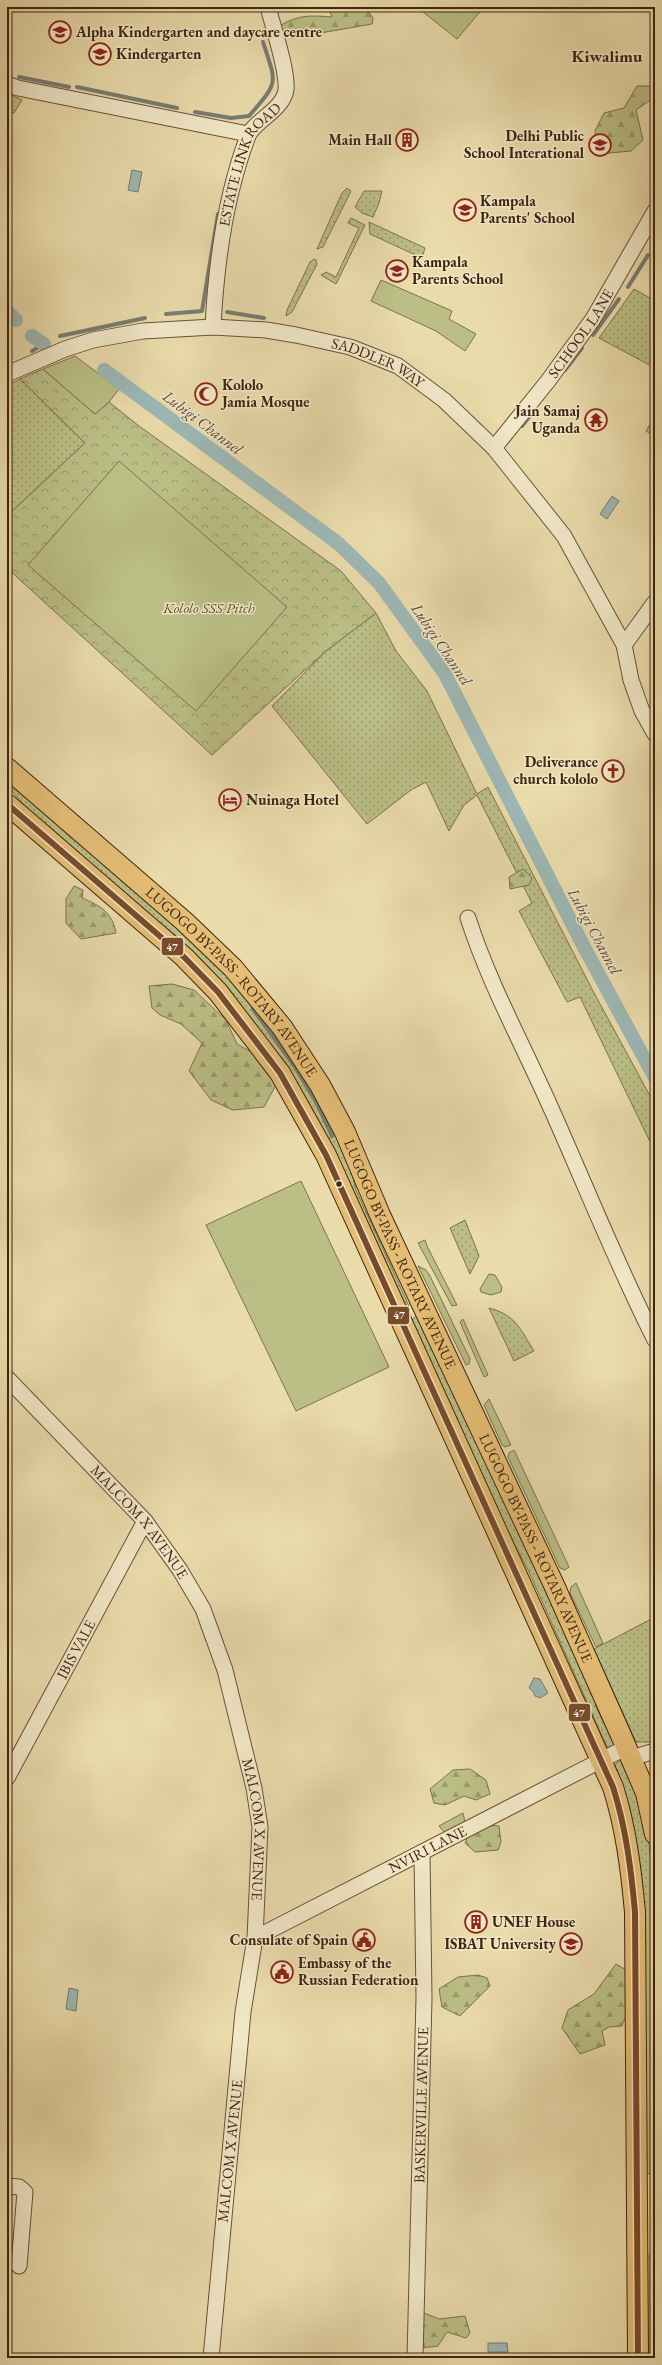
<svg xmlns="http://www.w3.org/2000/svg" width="662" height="2365" viewBox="0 0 662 2365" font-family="'EB Garamond',serif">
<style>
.grass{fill:url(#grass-dots);stroke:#7e724a}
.forest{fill:url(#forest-firs);stroke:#7e724a}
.park{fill:url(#park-crowns);stroke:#7e724a}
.garden{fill:#bbbf86;stroke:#7e724a}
.water{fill:#9db8b5;stroke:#787d73}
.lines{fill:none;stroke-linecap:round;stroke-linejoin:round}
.stream{stroke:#787d73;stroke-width:4}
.canal{stroke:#9db8b5;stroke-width:14}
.minor-casing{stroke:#6a5236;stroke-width:17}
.major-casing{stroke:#40240f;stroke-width:22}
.minor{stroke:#f1e8c8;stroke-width:15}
.major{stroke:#e5be76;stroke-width:20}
.bus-1-casing{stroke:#f1e8c8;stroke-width:9}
.bus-1{stroke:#7a4b2a;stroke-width:6}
.bus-dot{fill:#40240f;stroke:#f1e8c8;stroke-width:1.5}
.labels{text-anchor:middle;stroke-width:3;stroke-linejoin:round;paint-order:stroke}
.poi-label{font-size:15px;font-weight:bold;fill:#40240f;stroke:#f1e8c8;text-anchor:start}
.street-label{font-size:15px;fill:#40240f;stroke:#f1e8c8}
.park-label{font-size:15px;font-style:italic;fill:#5f4b2d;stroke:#f1e8c8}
.water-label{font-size:16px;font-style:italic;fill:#574938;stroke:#f1e8c8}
.quarter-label{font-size:17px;font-weight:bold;fill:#40240f;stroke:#f1e8c8}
.line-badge{stroke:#f1e8c8;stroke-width:1.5}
.badge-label{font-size:11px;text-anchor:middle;font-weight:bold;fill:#fff}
</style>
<defs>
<pattern id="grass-dots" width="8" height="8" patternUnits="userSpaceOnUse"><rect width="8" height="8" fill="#bbbf86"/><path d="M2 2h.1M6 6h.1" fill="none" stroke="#999b6c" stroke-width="1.8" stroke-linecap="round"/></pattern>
<pattern id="forest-firs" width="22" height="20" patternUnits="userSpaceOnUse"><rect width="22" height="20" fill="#bbbf86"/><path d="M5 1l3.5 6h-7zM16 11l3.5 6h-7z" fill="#999b6c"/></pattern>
<pattern id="park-crowns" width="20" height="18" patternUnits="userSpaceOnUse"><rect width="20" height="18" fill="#bbbf86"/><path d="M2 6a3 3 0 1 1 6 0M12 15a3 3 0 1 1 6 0" fill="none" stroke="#999b6c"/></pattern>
</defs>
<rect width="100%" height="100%" fill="#eadbab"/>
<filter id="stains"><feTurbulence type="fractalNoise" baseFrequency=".005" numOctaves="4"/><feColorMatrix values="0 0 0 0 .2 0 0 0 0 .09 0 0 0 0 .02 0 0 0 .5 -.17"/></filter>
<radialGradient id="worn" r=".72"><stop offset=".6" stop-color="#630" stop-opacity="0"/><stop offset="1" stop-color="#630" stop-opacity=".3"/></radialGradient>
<g class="grass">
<polygon points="7,93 22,100 14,113 7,111"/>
<polygon points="347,188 351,191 323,247 317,249 342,193"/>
<polygon points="364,191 382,191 379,203 373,217 362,213 355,207"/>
<polygon points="351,218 365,225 336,284 321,275 326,272 336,277 359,228 348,223"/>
<polygon points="369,222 425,248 422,258 370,234"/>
<polygon points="314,259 316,260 317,264 292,312 286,316 287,310 310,262"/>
<polygon points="634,289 655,301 655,368 599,338"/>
<polygon points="20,379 85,443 7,516 7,386"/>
<polygon points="655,416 655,437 646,431"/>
<polygon points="376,613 396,651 427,691 477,794 488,787 593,991 655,1105 655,1152 580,997 567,1002 519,911 532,903 477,795 464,805 449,831 426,782 411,790 367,824 272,706 326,651"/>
<polygon points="7,777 184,931 258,1006 318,1094 348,1158 356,1190 409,1306 404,1306 313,1110 286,1067 28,810 7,785"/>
<polygon points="465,1220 479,1256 470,1274 450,1228"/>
<path d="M489 1308C516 1315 520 1329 534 1351L514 1361Z"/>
<polygon points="417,1315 592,1684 596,1707 614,1744 612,1747 607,1747 529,1572 497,1510 411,1321"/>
<polygon points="655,1617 655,1742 636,1742 594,1649"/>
<polygon points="621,1758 627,1760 648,1835 655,1902 655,2358 647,2358 644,2256 651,2256 651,2174 644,2173 639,1859 629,1806 615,1765"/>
</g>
<g class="forest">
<path d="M328 7H365L373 18 372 24 292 38 276 28C297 15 308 15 332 17Z"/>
<polygon points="637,86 650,86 652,99 636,110 643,140 631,151 599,154 595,131 604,113 624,108"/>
<polygon points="523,869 532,878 529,885 510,889 509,877"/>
<path d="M74 886 83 890 82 898C101 906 112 912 116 933L81 939 66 923V899Z"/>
<polygon points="172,984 194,990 226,1020 237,1044 258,1056 276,1085 264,1107 233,1110 211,1100 189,1071 202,1043 181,1024 160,1015 152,1008 149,986"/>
<polygon points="470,1769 486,1780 490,1794 476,1800 464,1796 445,1805 434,1803 430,1789 453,1770"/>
<polygon points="489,1825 499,1826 501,1842 498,1850 475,1852 465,1843 468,1836"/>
<polygon points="616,1964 626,1970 632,1999 622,2026 609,2027 602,2031 605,2045 580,2054 562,2028 568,2010 594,1994"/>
<polygon points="478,1975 487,1978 490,1986 460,2016 442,2007 439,1989 458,1977"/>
<polygon points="424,2313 439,2319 465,2316 470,2333 466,2338 447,2332 438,2346 422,2348 418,2320"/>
</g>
<polygon class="park" points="43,369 95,414 109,402 139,426 341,571 376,613 326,651 212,755 7,568 7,516 85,443 20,379"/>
<g class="garden">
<polygon points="417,7 484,7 457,39"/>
<polygon points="381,280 452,311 449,319 476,334 465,351 436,331 371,301"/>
<polygon points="75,356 119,389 109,402 95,414 43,369"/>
<polygon points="119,461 287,607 196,711 28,565"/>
<polygon points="301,1181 389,1367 296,1411 206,1225"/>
<polygon points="425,1240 427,1246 457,1305 452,1306 418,1243"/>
<polygon points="418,1266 426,1270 430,1276 470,1359 469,1364 466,1365"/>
<polygon points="489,1274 495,1275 502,1287 501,1292 491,1295 481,1292 480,1289"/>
<polygon points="463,1319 488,1375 484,1377 460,1322"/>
<polygon points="489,1399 511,1445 505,1447 502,1445 484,1405"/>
<polygon points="514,1450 569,1567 565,1570 560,1568 508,1457 509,1453"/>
<polygon points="576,1583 603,1643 596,1647 570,1593 571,1587"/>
<polygon points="463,1813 465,1822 445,1833 439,1826"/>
</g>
<g class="water">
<polygon points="132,170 142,172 138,192 128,190"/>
<polygon points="612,496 619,501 607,519 600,514"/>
<polygon points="534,1678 540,1679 548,1693 540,1698 535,1696 533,1691 529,1688"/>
<polygon points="69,1988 78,1990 76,2011 66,2009"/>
<polygon points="488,2343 507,2343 508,2352 488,2352"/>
</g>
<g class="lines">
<g class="stream">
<polyline points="19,77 69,87"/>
<polyline points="77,87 177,108"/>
<path d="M195 112 231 118 249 116C279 81 277 85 263 42"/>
<polyline points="628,287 648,255"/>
<polyline points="227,312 264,318"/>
<polyline points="166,314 202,311 218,214"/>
<polyline points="593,335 619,299"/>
<polyline points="60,336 145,318"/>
<polyline points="32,351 44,344"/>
<polyline points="7,363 10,362"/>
<polyline points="565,370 582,348"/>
<polyline points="522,426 533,412"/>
<polyline points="253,1009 295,1067 316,1102 332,1136"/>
</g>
<g class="canal">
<polyline points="7,311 16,320"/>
<polyline points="32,336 44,344"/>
<polyline points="104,370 339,544 379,583 445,674 585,949 655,1078"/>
</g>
<g class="minor-casing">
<g id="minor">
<polyline points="7,84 18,88 248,134"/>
<path id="s1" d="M213 327C216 266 226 194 248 136 253 122 283 110 286 90 288 71 273 27 268 7"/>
<path id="s2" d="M7 374 65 349 93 340 143 331 213 327 266 330 296 335 350 347 398 366 444 400 494 448 564 536 624 645 631 680 642 711 655 734"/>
<path id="s3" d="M494 448 548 381 593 319 655 211"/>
<polyline points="624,645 655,602"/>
<path d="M468 918C489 983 522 1043 550 1106 585 1184 616 1263 655 1340"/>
<path id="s4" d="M7 1378 145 1521 180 1570 203 1609 225 1670 254 1788 260 1827 255 1938 243 2012 211 2358"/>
<polyline points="631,1758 655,1751"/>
<path id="s5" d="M7 1778 145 1521"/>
<path id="s6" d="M255 1938 627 1747"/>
<polyline points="7,2186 19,2187 25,2192 19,2266"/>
<path id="s7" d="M415 2358 424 1998 422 1853"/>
</g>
</g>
<g class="major-casing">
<g id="major">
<path id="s8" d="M7 768 185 922 233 968 282 1027 320 1085 345 1132 380 1215 554 1585 620 1733 646 1793 655 1834"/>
<path d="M7 804 184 957 218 992 280 1073 326 1155 613 1787C626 1828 631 1869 635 1912L638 2358"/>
</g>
</g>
<use href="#minor" class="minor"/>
<use href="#major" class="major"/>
<g class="bus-1-casing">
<path id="bus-1" d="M7 804 184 957 218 992 280 1073 326 1155 613 1787C626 1828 631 1869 635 1912L638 2358"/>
</g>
<use href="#bus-1" class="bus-1"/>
</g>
<defs>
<g id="school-ring" transform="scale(1.15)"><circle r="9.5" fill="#f1e8c8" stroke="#8f2418" stroke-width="1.5"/><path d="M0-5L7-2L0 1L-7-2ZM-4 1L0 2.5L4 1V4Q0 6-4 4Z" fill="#8f2418"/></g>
<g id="building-ring" transform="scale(1.15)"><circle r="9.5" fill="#f1e8c8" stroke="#8f2418" stroke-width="1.5"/><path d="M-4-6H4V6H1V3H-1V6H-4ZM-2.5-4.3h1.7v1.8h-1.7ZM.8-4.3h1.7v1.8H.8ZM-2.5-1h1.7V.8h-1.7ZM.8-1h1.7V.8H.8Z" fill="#8f2418"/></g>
<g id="mosque-ring" transform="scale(1.15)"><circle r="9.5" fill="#f1e8c8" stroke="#8f2418" stroke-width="1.5"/><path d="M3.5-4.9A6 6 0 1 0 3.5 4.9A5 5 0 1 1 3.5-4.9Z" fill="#8f2418"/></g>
<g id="temple-ring" transform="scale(1.15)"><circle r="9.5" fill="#f1e8c8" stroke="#8f2418" stroke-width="1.5"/><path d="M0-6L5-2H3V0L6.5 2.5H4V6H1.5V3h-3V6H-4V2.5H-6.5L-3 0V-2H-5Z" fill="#8f2418"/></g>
<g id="church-ring" transform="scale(1.15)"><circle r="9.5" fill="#f1e8c8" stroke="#8f2418" stroke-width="1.5"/><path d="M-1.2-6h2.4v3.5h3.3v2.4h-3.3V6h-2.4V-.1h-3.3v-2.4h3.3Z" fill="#8f2418"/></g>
<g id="hotel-ring" transform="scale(1.15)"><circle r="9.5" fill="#f1e8c8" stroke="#8f2418" stroke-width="1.5"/><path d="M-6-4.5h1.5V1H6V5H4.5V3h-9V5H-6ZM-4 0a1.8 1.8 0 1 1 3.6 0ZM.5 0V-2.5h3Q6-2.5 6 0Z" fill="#8f2418"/></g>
<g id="civic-ring" transform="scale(1.15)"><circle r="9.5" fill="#f1e8c8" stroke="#8f2418" stroke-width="1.5"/><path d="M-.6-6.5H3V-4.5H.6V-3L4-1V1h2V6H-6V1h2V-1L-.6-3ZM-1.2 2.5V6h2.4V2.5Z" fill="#8f2418"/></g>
<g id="university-ring" transform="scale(1.15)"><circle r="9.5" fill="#f1e8c8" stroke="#8f2418" stroke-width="1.5"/><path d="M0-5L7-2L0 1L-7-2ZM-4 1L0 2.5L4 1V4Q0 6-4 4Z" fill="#8f2418"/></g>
</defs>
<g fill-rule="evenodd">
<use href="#school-ring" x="60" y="32"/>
<use href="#school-ring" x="100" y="54"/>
<use href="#building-ring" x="407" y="140"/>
<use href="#school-ring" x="600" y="145"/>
<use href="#school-ring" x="465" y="210"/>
<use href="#school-ring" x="397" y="271"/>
<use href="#mosque-ring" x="206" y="394"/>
<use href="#temple-ring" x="596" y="420"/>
<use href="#church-ring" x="613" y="771"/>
<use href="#hotel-ring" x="230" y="800"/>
<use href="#building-ring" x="476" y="1922"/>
<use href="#civic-ring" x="364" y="1940"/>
<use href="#university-ring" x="571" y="1944"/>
<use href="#civic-ring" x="282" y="1972"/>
</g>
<circle class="bus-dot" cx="339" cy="1184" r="3.5"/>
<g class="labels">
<g class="poi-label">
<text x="76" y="37">Alpha Kindergarten and daycare centre</text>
<text x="116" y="59">Kindergarten</text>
<text x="584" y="141" text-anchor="end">Delhi Public<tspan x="584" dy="17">School Interational</tspan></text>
<text x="392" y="145" text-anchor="end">Main Hall</text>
<text x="480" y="206">Kampala<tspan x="480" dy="17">Parents' School</tspan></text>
<text x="412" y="267">Kampala<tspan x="412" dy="17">Parents School</tspan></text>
<text x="222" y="390">Kololo<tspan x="222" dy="17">Jamia Mosque</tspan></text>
<text x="580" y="416" text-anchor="end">Jain Samaj<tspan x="580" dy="17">Uganda</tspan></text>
<text x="598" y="767" text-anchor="end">Deliverance<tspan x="598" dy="17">church kololo</tspan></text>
<text x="246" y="805">Nuinaga Hotel</text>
<text x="492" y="1927">UNEF House</text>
<text x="348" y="1945" text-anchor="end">Consulate of Spain</text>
<text x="556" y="1949" text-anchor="end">ISBAT University</text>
<text x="298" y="1968">Embassy of the<tspan x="298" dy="17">Russian Federation</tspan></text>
</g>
<g class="street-label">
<text dy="5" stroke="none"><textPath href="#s1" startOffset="170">ESTATE LINK ROAD</textPath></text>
<text dy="5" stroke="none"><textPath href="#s3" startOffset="144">SCHOOL LANE</textPath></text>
<text dy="5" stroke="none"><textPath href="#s2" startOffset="384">SADDLER WAY</textPath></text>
<text dy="5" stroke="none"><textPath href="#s8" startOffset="311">LUGOGO BY-PASS - ROTARY AVENUE</textPath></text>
<text dy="5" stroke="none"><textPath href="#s8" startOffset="635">LUGOGO BY-PASS - ROTARY AVENUE</textPath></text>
<text dy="5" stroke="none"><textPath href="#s4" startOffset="196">MALCOM X AVENUE</textPath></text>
<text dy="5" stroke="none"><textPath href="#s8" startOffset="959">LUGOGO BY-PASS - ROTARY AVENUE</textPath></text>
<text dy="5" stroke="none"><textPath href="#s5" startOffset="146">IBIS VALE</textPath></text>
<text dy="5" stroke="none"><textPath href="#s4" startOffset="532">MALCOM X AVENUE</textPath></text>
<text dy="5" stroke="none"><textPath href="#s6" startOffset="194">NVIRI LANE</textPath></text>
<text dy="5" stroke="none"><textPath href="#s7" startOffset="253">BASKERVILLE AVENUE</textPath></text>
<text transform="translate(230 2151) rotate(-84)" y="5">MALCOM X AVENUE</text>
</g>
<g class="park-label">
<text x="209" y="613">Kololo SSS Pitch</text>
</g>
<g class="water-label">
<text transform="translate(203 422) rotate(37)" y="6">Lubigi Channel</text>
<text transform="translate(442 644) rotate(56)" y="6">Lubigi Channel</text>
<text transform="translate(595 931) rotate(62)" y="6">Lubigi Channel</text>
</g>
<g class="quarter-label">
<text x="607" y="62">Kiwalimu</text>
</g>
</g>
<g class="line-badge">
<rect x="161" y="937" width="23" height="19" rx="4" fill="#7a4b2a"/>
<rect x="387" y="1306" width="23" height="19" rx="4" fill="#7a4b2a"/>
<rect x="568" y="1703" width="23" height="19" rx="4" fill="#7a4b2a"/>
</g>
<g class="badge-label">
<text x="172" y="951">47</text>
<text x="399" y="1319">47</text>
<text x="579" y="1717">47</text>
</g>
<rect width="662" height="2365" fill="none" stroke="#eadbab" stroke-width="24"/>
<rect x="8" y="8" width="646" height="2349" fill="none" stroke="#40240f" stroke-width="2"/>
<rect x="12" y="12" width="638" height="2341" fill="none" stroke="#40240f"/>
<rect width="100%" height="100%" filter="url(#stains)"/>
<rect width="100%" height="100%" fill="url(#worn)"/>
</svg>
